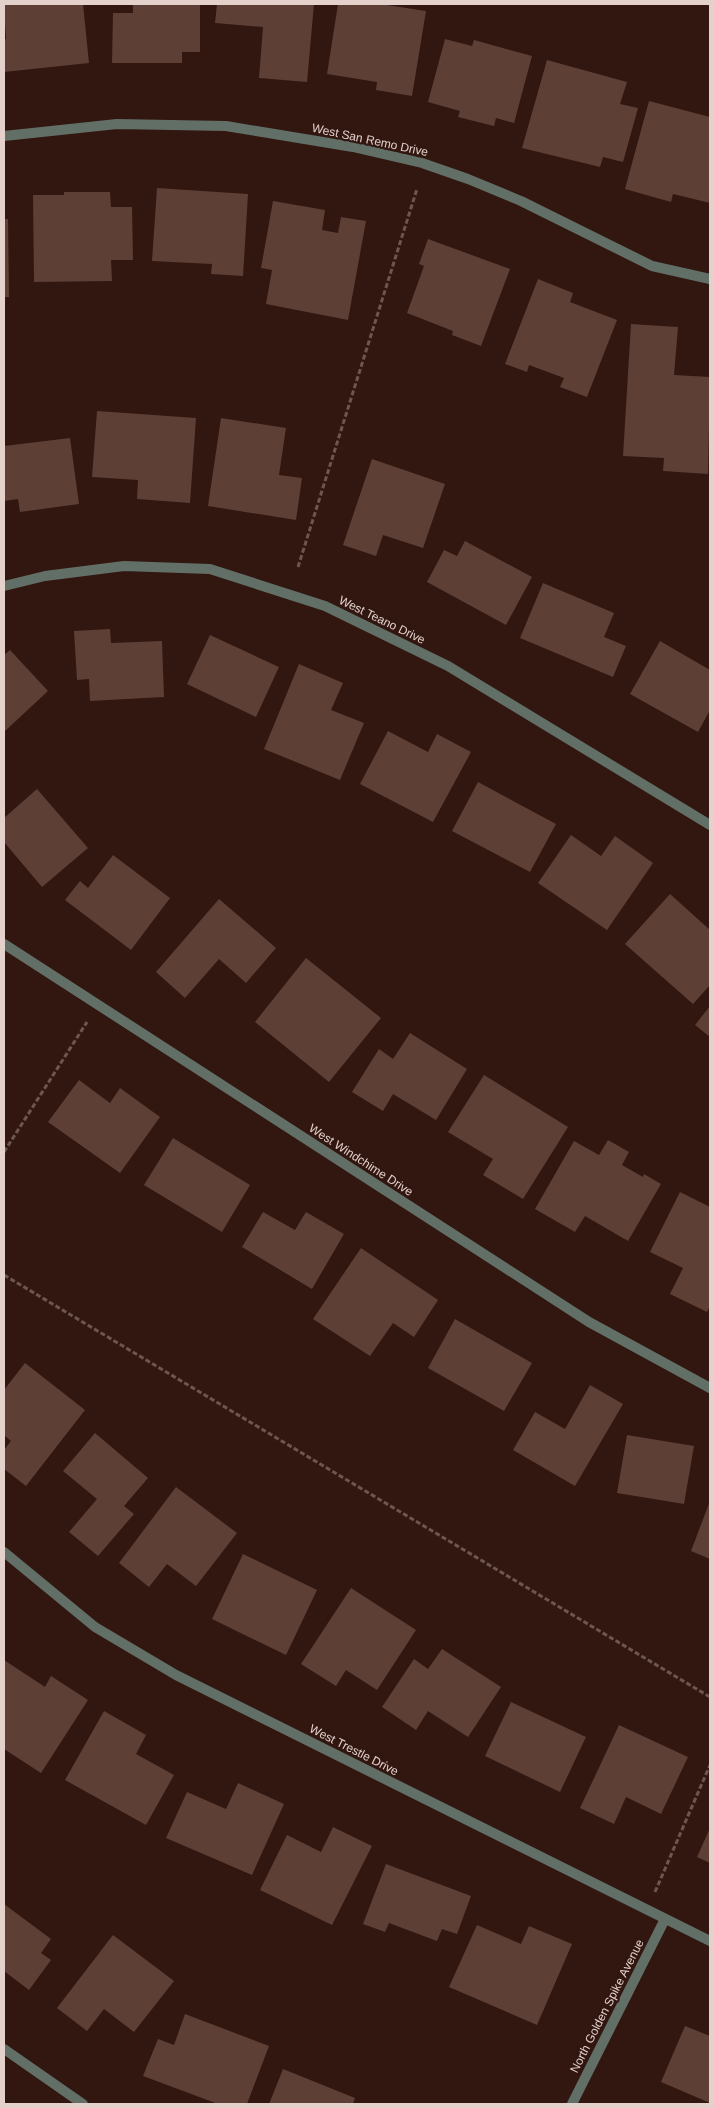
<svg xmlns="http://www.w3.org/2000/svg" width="714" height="2108" viewBox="0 0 714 2108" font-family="Helvetica,sans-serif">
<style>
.building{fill:#5d3f36}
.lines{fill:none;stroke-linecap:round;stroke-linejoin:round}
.path{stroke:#6d564f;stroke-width:3;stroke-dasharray:5 2.5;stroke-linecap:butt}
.street{stroke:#626f67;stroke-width:10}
.labels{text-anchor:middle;stroke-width:4.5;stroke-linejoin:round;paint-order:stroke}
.street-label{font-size:12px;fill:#e4d1cc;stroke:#311710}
</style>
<rect width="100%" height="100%" fill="#311710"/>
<g class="building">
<polygon points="4,4 83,4 89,63 4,72 4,40 6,39"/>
<polygon points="133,4 200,4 200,52 182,52 182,63 112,63 113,13 133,13"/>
<polygon points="217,4 314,4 307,82 259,78 263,27 215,23"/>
<polygon points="338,4 380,4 426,11 412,96 376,90 377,82 327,74"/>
<polygon points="445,39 472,46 474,40 532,56 514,123 496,118 494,126 458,117 460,111 428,102"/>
<polygon points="547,60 627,82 620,104 638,108 623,162 603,157 600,167 522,148"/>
<polygon points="649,101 710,117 710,203 673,194 671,202 625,189"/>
<polygon points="157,188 248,194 243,276 211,274 212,264 152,261"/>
<polygon points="64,192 110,192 111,207 132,207 133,260 111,260 112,281 34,282 33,195 64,195"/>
<polygon points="273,201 325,210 322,230 338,233 341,217 366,221 348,320 266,304 272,270 261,268"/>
<polygon points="4,219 8,219 9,297 4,297"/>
<polygon points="428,239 510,269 481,346 452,335 453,331 407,313 424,266 419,264"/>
<polygon points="538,279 573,293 570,302 617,320 587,397 560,387 564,378 529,365 527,372 505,364"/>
<polygon points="631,324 678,327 674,375 710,377 708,474 663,471 664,458 623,456"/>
<polygon points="97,411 196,418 190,503 137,499 138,480 92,477"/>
<polygon points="221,418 286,428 279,475 302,478 296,520 208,506"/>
<polygon points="70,438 79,504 20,512 18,499 4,501 4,446"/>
<polygon points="372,459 445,484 423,548 383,535 376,556 343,545"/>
<polygon points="465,541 532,577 506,625 427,582 444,550 457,556"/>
<polygon points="543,583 614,613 604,637 626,646 613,677 520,638"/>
<polygon points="110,629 111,643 162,641 164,697 90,701 89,679 77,680 74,631"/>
<polygon points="210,635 279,667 256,717 187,684"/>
<polygon points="660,641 710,670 710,710 698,732 630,694"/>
<polygon points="10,650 48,691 4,732 4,655"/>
<polygon points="299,664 343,683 331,710 364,723 340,780 264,749"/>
<polygon points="388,731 428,752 437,734 471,752 433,822 360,784"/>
<polygon points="478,782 556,824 530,872 452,831"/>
<polygon points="37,789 88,848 42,887 4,842 4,818"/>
<polygon points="571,835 601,856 615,836 653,863 607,930 538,883"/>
<polygon points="113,855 170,898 131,950 65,900 80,881 88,888"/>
<polygon points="670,894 710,930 710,985 693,1004 625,944"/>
<polygon points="219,899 276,948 246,983 219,959 185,998 156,972"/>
<polygon points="306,958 381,1018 329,1082 255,1022"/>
<polygon points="710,1006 710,1037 695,1025"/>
<polygon points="410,1033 467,1069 436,1120 393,1094 383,1111 352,1092 379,1049 393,1059"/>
<polygon points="484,1075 568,1127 523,1199 483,1175 493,1159 448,1132"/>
<polygon points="79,1080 110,1103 120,1088 160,1117 120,1173 48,1122"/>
<polygon points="173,1138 250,1185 222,1232 144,1185"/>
<polygon points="608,1140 629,1152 622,1165 643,1177 644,1174 661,1184 628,1241 585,1216 575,1232 535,1209 574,1141 599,1155"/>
<polygon points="680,1192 710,1207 710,1306 707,1312 670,1294 683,1268 650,1252"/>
<polygon points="263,1212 295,1230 306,1212 344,1234 312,1289 242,1247"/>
<polygon points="361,1248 438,1300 414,1337 393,1323 370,1356 313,1319"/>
<polygon points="455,1319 532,1363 504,1411 428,1368"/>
<polygon points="25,1363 85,1410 26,1486 4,1469 4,1450 11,1441 4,1435 4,1390"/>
<polygon points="590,1385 623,1404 575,1486 513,1450 535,1412 565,1429"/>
<polygon points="95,1433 148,1478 124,1506 134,1514 98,1556 69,1532 97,1499 63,1471"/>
<polygon points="627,1435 694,1446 684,1504 617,1493"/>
<polygon points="176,1487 237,1533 196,1586 167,1564 149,1587 119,1563"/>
<polygon points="710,1501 710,1559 691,1551"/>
<polygon points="243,1554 317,1590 286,1655 212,1619"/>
<polygon points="351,1588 416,1630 377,1690 346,1670 336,1686 301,1664"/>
<polygon points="442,1649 501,1687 468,1737 428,1711 416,1730 382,1707 414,1659 428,1669"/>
<polygon points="4,1660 45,1687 51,1676 88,1700 41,1773 4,1749"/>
<polygon points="511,1702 586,1737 560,1792 485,1756"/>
<polygon points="104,1711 146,1735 136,1754 174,1775 146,1825 65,1780"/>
<polygon points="619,1725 688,1757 661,1814 626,1797 614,1824 580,1808"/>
<polygon points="238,1783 284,1804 252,1875 166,1838 187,1792 226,1809"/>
<polygon points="333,1827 372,1846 332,1925 260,1890 287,1835 321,1852"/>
<polygon points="710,1828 710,1863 697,1857"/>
<polygon points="386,1864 471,1896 457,1934 442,1929 437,1941 389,1923 385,1932 363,1924"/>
<polygon points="4,1904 51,1939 41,1953 51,1960 29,1990 4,1971"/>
<polygon points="477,1925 521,1944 529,1926 572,1944 537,2025 449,1987"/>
<polygon points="113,1935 174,1981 134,2032 104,2009 87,2031 57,2008"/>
<polygon points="185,2014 269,2046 247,2104 218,2104 143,2076 158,2039 174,2045"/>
<polygon points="685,2026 710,2036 710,2103 661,2082"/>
<polygon points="283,2069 355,2098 353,2104 269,2104"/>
</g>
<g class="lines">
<g class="path">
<polyline points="298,567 417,189"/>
<polyline points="4,1152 87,1022"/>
<polyline points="4,1275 710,1697"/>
<polyline points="655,1892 710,1765"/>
</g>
<g class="street">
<polyline points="4,136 117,124 226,126 353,147 422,163 468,179 521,201 652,266 710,279"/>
<polyline points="4,586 45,576 124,566 210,569 325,606 448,666 710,825"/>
<polyline points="4,944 589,1322 710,1388"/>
<polyline points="4,1552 95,1627 176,1675 710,1941"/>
<polyline points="4,2049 83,2104"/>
<polyline points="572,2104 665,1919"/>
</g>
</g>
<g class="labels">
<g class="street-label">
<text transform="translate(370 140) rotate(12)" y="4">West San Remo Drive</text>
<text transform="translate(382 620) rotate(26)" y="4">West Teano Drive</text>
<text transform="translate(361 1160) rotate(33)" y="4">West Windchime Drive</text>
<text transform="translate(354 1750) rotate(27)" y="4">West Trestle Drive</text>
<text transform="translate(607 2006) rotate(-63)" y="4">North Golden Spike Avenue</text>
</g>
</g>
<rect width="714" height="2108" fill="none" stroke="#e4d1cc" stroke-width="10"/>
</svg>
